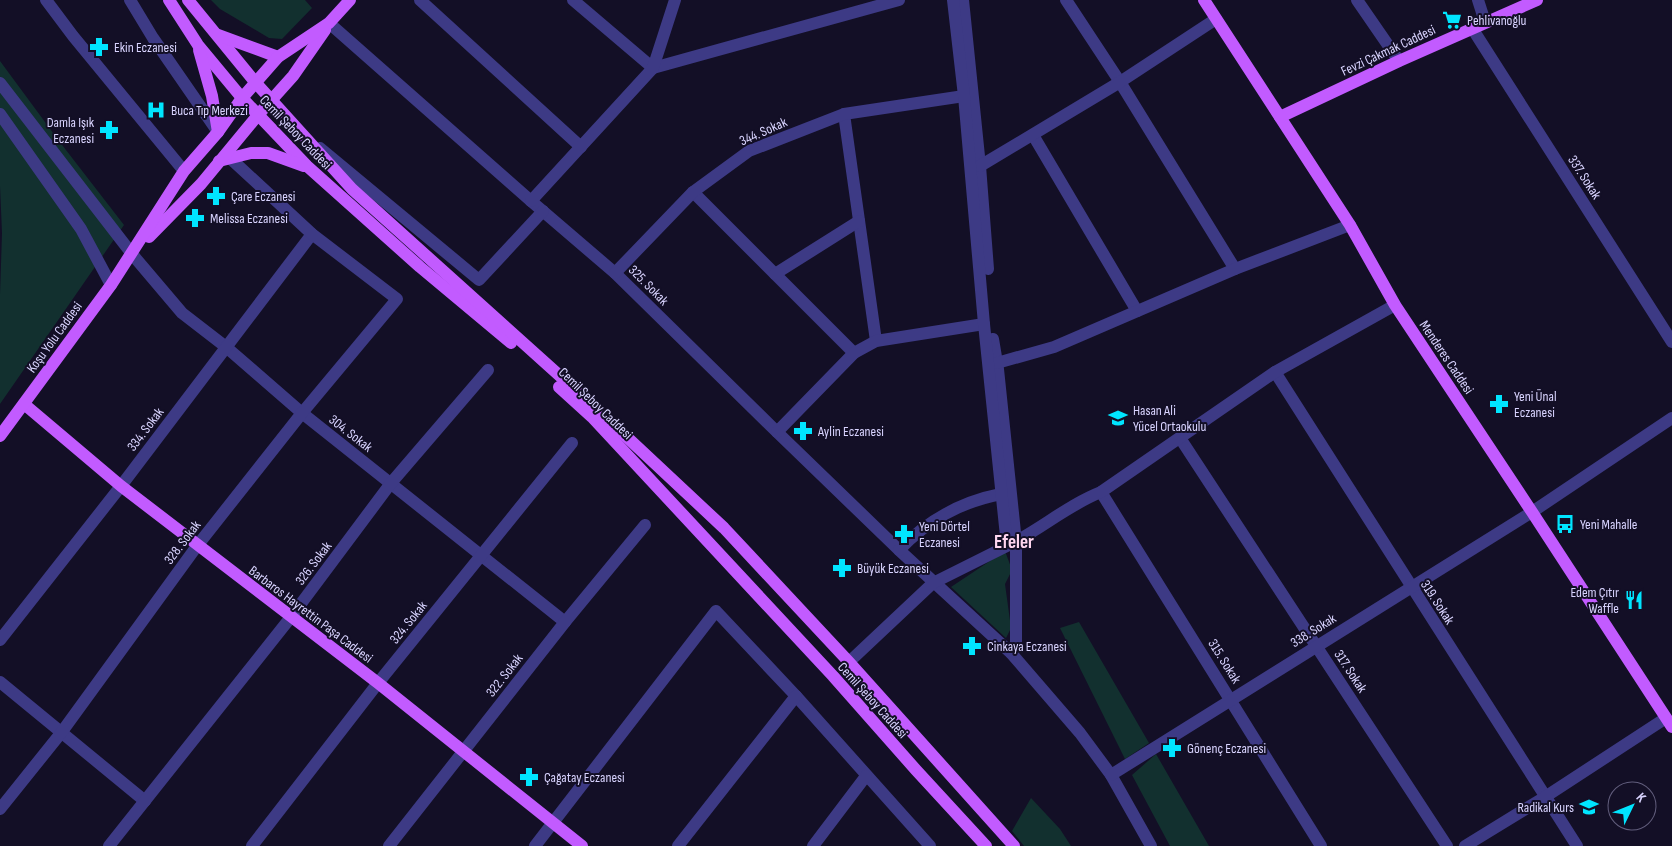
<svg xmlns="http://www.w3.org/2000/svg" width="1672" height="846" viewBox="0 0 1672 846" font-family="'Sofia Sans Condensed',sans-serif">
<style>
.green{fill:#12302f}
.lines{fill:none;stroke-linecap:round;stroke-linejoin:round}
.minor{stroke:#3d3a85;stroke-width:12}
.major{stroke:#c25bff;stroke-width:12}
.labels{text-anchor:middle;stroke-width:4;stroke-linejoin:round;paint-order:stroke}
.poi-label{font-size:14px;fill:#d9d4ff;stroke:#130f26;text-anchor:start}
.street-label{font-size:14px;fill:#d9d4ff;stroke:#130f26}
.district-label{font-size:19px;font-weight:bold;fill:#ffd6f0;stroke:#130f26}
</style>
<rect width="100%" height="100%" fill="#130f26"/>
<g class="green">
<polygon points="211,0 305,0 312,8 282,39 269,38 220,9"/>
<polygon points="0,61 59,141 124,225 0,404 0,295 2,233 0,186"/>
<polygon points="1005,551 1012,570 1005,584 1011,628 1006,638 951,587"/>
<polygon points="1079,622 1149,743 1125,759 1060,628"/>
<polygon points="1156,754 1209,846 1170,846 1132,775"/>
<polygon points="1031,798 1060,829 1071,846 1024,846 1012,831"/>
</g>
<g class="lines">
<g class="minor">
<polyline points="46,0 73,36 184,171"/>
<polyline points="130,0 153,38 218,132"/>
<polyline points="420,0 581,147"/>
<polyline points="573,0 653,68"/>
<polyline points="963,0 980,166 988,269"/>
<polyline points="1066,0 1120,82 1235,269"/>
<polyline points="1357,0 1399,61"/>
<polyline points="1478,0 1485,22"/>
<polyline points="329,23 531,201 615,273 777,432 899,550 1011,653 1080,733 1111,775 1151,846"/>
<polyline points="1472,28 1672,342"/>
<polyline points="653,68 899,0"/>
<polyline points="0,83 132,254 182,313 226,347 302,413 565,622"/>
<polyline points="0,114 81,229 111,285"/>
<polyline points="844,114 876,341"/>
<polyline points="1033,135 1137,311"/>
<polyline points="320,148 479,280 543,211"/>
<polyline points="980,166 1120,82 1216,19"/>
<polyline points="693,192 854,353"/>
<polyline points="531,201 653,68 675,0"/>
<polyline points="615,273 693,192 749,151 844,114 964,96"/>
<polyline points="775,274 859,221"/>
<polyline points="993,339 998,369 1016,542 1016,643 1011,653"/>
<polyline points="997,363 1054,347 1235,269 1350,225"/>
<polyline points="1275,372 1577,846"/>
<polyline points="777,432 854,353 876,341 984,324"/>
<polyline points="1180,438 1447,846"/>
<polyline points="1101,492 1321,846"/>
<path d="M1009 545C1041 529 1068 505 1101 492L1275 372 1395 305"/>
<path d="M899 550C928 520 960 502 1001 494"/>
<polyline points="0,640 121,486 312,234"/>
<polyline points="849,662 933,583 1007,546 984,324 964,96 953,0"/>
<polyline points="0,682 145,801"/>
<polyline points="1111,775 1532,512 1672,418"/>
<polyline points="0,809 61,733 197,546 302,413 397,299 312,234 231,159"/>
<polyline points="109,846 291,617 391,483 488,370"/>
<polyline points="252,846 378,683 572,443"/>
<polyline points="389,846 565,622 645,525"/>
<polyline points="535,846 716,611 796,696 930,846"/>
<polyline points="678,846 796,696"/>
<polyline points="813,846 866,776"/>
<polyline points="1465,846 1545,797 1666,718"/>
</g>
<g class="major">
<polyline points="169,0 198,45 242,98 307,166 420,267 511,343"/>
<polyline points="188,0 255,82 352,189 600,412 724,528 849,662 1014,846"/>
<polyline points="1204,0 1350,225 1395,305 1532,512 1672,727"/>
<polyline points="218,35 278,57"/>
<polyline points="199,50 212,96 218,132"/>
<polyline points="1280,117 1399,61 1537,0"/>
<polyline points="219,161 251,153 268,153 304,166"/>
<polyline points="149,237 201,184 258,115 293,76 325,30"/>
<polyline points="559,387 592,417 833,676 916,770 986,846"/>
<polyline points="24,404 121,486 378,683 582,846"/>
<polyline points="0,436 111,285 184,171 218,132 242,98 278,57 329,23 350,0"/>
</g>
</g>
<defs>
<g id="supermarket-bare" transform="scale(1.5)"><path d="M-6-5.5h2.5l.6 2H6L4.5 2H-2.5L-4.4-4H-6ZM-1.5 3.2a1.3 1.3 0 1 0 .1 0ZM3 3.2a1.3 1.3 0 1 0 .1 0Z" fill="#00e5ff" stroke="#130f26" stroke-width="2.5" paint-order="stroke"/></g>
<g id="pharmacy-bare" transform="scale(1.5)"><path d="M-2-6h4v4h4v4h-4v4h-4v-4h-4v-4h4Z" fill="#00e5ff" stroke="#130f26" stroke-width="2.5" paint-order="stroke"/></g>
<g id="hospital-bare" transform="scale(1.5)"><path d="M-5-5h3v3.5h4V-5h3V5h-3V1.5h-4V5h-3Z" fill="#00e5ff" stroke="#130f26" stroke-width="2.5" paint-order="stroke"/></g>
<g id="school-bare" transform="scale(1.5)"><path d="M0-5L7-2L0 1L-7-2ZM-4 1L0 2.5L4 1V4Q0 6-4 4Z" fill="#00e5ff" stroke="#130f26" stroke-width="2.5" paint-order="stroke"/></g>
<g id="bus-bare" transform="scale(1.5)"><path d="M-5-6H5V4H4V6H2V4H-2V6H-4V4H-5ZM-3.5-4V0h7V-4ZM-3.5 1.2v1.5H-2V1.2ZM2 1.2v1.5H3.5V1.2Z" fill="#00e5ff" stroke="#130f26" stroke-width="2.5" paint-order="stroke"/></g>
<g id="restaurant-bare" transform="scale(1.5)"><path d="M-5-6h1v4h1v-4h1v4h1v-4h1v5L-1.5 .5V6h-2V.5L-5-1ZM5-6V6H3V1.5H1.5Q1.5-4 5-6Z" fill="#00e5ff" stroke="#130f26" stroke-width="2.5" paint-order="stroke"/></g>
</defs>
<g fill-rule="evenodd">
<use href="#supermarket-bare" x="1452" y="20"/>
<use href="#pharmacy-bare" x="99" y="47"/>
<use href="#hospital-bare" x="156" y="110"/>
<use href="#pharmacy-bare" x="109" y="130"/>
<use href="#pharmacy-bare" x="216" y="196"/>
<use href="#pharmacy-bare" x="195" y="218"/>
<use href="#pharmacy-bare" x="1499" y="404"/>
<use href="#school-bare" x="1118" y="418"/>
<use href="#pharmacy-bare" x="803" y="431"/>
<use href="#bus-bare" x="1565" y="524"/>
<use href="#pharmacy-bare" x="904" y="534"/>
<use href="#pharmacy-bare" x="842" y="568"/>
<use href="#restaurant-bare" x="1634" y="600"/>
<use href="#pharmacy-bare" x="972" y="646"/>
<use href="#pharmacy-bare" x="1172" y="748"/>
<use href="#pharmacy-bare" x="529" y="777"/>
<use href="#school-bare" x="1589" y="807"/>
</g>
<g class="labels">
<g class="poi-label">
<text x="1467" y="25">Pehlivanoğlu</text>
<text x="114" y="52">Ekin Eczanesi</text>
<text x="171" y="115">Buca Tıp Merkezi</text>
<text x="94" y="127" text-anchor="end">Damla Işık<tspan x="94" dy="16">Eczanesi</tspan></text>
<text x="231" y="201">Çare Eczanesi</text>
<text x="210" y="223">Melissa Eczanesi</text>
<text x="1514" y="401">Yeni Ünal<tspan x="1514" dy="16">Eczanesi</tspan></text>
<text x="1133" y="415">Hasan Ali<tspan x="1133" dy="16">Yücel Ortaokulu</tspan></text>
<text x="818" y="436">Aylin Eczanesi</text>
<text x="1580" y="529">Yeni Mahalle</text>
<text x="919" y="531">Yeni Dörtel<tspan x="919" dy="16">Eczanesi</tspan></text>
<text x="857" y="573">Büyük Eczanesi</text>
<text x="1619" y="597" text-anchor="end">Edem Çıtır<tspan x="1619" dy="16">Waffle</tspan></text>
<text x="987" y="651">Cinkaya Eczanesi</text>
<text x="1187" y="753">Gönenç Eczanesi</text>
<text x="544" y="782">Çağatay Eczanesi</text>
<text x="1574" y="812" text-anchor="end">Radikal Kurs</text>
</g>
<g class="street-label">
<text transform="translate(1388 50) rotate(-25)" y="5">Fevzi Çakmak Caddesi</text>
<text transform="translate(763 131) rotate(-24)" y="5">344. Sokak</text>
<text transform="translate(296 132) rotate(46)" y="5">Cemil Şeboy Caddesi</text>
<text transform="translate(1585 177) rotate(57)" y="5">337. Sokak</text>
<text transform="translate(649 285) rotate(45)" y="5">325. Sokak</text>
<text transform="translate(54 337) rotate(-54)" y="5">Koşu Yolu Caddesi</text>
<text transform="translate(1447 357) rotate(56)" y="5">Menderes Caddesi</text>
<text transform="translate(596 403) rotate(44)" y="5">Cemil Şeboy Caddesi</text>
<text transform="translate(145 429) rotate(-53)" y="5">334. Sokak</text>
<text transform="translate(351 433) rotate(38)" y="5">304. Sokak</text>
<text transform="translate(182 542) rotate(-53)" y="5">328. Sokak</text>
<text transform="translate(313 563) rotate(-53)" y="5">326. Sokak</text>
<text transform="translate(1438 602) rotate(57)" y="5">319. Sokak</text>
<text transform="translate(311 614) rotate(37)" y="5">Barbaros Hayrettin Paşa Caddesi</text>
<text transform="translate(408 622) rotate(-51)" y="5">324. Sokak</text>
<text transform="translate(1313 630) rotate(-32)" y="5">338. Sokak</text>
<text transform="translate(1225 661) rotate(58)" y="5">315. Sokak</text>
<text transform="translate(1351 671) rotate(57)" y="5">317. Sokak</text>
<text transform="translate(504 675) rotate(-52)" y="5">322. Sokak</text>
<text transform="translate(873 700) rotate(48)" y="5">Cemil Şeboy Caddesi</text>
</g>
<g class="district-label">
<text x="1014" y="548">Efeler</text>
</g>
</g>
<g transform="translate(1632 806) rotate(47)"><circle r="24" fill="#130f26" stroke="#625e7d"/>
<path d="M0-4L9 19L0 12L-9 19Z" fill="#00e5ff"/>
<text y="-8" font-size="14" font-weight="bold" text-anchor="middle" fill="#d9d4ff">K</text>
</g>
</svg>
